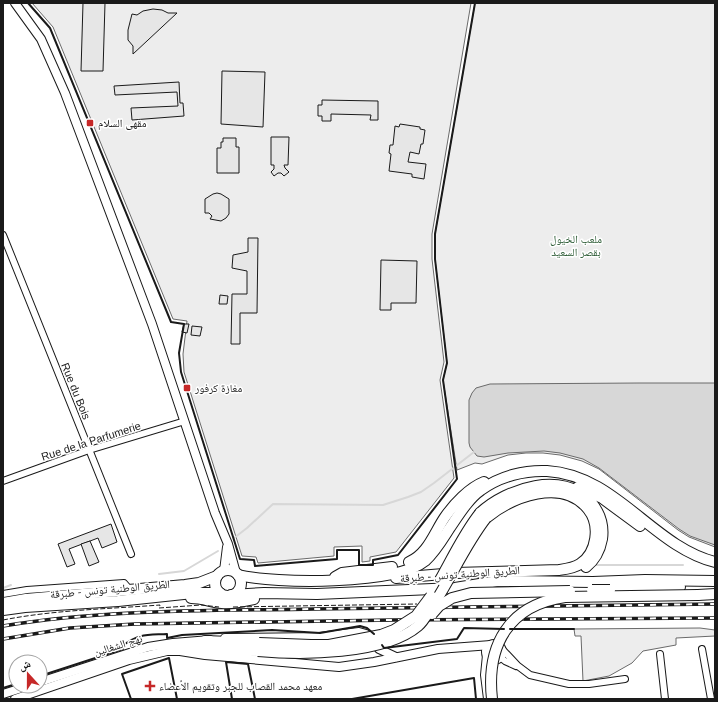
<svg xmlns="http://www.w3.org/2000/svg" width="718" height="702" viewBox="0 0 718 702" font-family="Arial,'Noto Naskh Arabic',sans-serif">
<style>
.green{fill:#ededed;stroke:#6a6a6a}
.water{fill:#d7d7d7;stroke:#6a6a6a}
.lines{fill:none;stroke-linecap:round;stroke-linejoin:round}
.stream{stroke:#d7d7d7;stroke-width:2}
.building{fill:#e6e6e6;stroke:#1a1a1a}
.minor-casing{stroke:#1a1a1a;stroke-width:8}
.tertiary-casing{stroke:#1a1a1a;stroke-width:10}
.primary-casing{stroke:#1a1a1a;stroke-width:12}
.minor{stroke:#fff;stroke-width:6}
.tertiary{stroke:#fff;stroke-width:8}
.primary{stroke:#fff;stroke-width:10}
.rail-casing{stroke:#1a1a1a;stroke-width:3.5}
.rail{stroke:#fff;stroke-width:2;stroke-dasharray:6;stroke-linecap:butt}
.primary-bridge-casing{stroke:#1a1a1a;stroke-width:12;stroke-linecap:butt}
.primary-bridge{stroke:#fff;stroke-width:10}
.fence{stroke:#1a1a1a;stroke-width:1;stroke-dasharray:5 2;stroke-linecap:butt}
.wall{stroke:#1a1a1a;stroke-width:2}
.poi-dot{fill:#c62828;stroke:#fff;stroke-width:1.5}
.labels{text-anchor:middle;stroke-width:3;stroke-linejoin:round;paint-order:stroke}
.poi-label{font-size:11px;fill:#1a1a1a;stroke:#fff;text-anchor:start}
.park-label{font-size:11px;fill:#2b5a34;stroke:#fff}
.street-label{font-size:11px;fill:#1a1a1a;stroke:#fff}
</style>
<rect width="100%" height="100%" fill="#fff"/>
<g class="green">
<polygon points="32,3 471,3 432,234 432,259 444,362 440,380 454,478 396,552 370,557 370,561 362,562 362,546 334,547 334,556 258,563 256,557 242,556 184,372 183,354 187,321 173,319 53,27"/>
<polygon points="475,3 715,3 715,547 689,537 678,530 599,469 582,461 560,455 543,453 526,453 508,455 482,464 475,463 457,470 443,380 447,363 435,259 435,234"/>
<polygon points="700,628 715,630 715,636 676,638 676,645 643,651 632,663 609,676 583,681 581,636 575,636 574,629"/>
</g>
<polygon class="water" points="639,383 715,383 715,545 690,536 679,529 599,468 583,459 560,453 544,451 508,453 484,457 477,456 470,447 469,443 469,400 472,393 476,388 490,384"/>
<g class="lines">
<g class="stream">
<polyline points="234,538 247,528 273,504 383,505 408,497 421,492 434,483 474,452"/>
<polyline points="595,565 683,565"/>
<polyline points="159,574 184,571 218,551"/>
<polyline points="3,588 11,585"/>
</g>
</g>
<g class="building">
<polygon points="83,3 105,3 103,71 81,71"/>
<polygon points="153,9 162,10 168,13 177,13 133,54 133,46 128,40 128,30 132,14 137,15 143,11"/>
<polygon points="222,71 265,72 263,127 221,124"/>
<polygon points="179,82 180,103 183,103 184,116 132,120 131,108 178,106 177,92 115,95 114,86"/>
<polygon points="322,100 378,101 378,120 370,120 371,115 331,114 331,121 322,121 322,116 318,116 318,105 322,105"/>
<polygon points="400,124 420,127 420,129 425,130 423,144 421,144 419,154 410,152 408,162 426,164 424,179 412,177 412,174 389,171 391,154 389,153 390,145 393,145 395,126 399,127"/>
<polygon points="271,137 289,137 288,165 284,165 285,168 289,172 284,176 281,173 278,173 274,176 271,172 274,169 274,165 271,165"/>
<polygon points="223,138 236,138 236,147 239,147 239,173 217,173 217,148 221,148 221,142 223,142"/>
<polygon points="217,193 221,194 229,199 229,214 226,218 221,221 210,219 212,216 209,213 205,213 205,199 213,194"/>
<polygon points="248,238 258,238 257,313 240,313 240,344 231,344 232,294 247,294 247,271 232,268 233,255 248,252"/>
<polygon points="381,260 417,261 416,303 391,303 391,310 380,310"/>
<polygon points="220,295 228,296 227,304 219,304"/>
<polygon points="184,324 189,324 187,333 182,332"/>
<polygon points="192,326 202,327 200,336 191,335"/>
<polygon points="111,524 117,542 102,548 98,538 69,549 75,564 67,567 58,544"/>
<polygon points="90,541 99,562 89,566 81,544"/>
</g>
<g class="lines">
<g class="minor-casing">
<g id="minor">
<polyline points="3,235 131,554"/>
<polyline points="3,481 89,450 185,421"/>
<polyline points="3,594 27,590 124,583 130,590"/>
<polyline points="501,648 518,666 530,675 569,684 589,684 625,679"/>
<polyline points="702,649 711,699"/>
<polyline points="660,654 665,699"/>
<polyline points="500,657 505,661 516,666"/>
</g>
</g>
<g class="tertiary-casing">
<g id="tertiary">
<polyline points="15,3 41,39 65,93 152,324 215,513 228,544 236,573"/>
<polyline points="224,571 227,547"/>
<polyline points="225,638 319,637 359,632 366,634 379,649 396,657"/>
<circle cx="494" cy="652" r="8"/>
<polyline points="487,655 485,675 488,699"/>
<polyline points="40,682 148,647 173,643 210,640"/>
<polyline points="3,694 28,686"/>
<polyline points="15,699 129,660 167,651 180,651 205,655 339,667 374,662 438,649 491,645"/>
</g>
</g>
<g class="primary-casing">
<g id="primary">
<polyline points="578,487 602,498 640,526"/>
<path d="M480 513C507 488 563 470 591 502 600 513 604 525 602 539 600 550 595 560 586 567"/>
<path d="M409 562C428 554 434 533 445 517 454 504 469 488 484 482"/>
<circle cx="228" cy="583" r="13"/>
<path d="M238 575C275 584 396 585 425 561 435 552 442 540 449 529 458 516 468 499 481 490 500 476 525 470 547 471 616 475 652 546 715 562"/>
<polyline points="335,577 342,573 392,567"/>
<path d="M396 578 455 573 559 570C566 569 574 568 580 564 597 553 601 525 588 509 562 477 512 497 486 518"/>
<polyline points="610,590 680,587"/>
<polyline points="231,595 264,593 317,594 455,588 498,581 593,582 645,580 715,581"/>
<polyline points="698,595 715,594"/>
<path d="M191 598C202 598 211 602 222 603 232 605 244 601 254 599"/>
<polyline points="3,603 26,599 185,585 199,583 217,576"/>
<polyline points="3,610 25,607 118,601 193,593 220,593"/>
<polyline points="205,641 259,643"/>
<polyline points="173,650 202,648 258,651"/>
</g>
</g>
<use href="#minor" class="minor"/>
<use href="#tertiary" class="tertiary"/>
<use href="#primary" class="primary"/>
<g class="rail-casing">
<g id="rail">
<path d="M3 626C105 609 210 611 314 609 448 607 581 606 715 604"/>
<polyline points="3,639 70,628 135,624 393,620 715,618"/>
</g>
</g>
<use href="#rail" class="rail"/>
<g class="primary-bridge-casing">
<g id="primary-bridge">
<path d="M440 580C453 557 464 533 480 513"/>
<polyline points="592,590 610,590"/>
<polyline points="432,614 439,606 452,598 471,593 570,591"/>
<polyline points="259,643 311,645 329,645 381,635 394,630 416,616 431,596"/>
<path d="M258 651C301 655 384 655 418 626 424 621 429 611 434 604 452 576 465 545 486 518"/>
<path d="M492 699C486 645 509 605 565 597L698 595"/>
</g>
</g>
<use href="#primary-bridge" class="primary-bridge"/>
<g class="fence">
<polyline points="233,607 417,604"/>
<path d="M3 620C54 610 107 609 160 605L159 608 201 605 219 607"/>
</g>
<g class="wall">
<polyline points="28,3 50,28 171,322 184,324 179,353 181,372 240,559 254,560 255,566 337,559 337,550 359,550 359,565 373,565 373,560 398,555 457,479 443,380 447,363 435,259 435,234 475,3"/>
<polyline points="510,629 574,629"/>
<polyline points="382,645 384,648 457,639 464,628 504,629"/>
<path d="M40 676 123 649 122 646C140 633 146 635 167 634V638L182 635 272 630 320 633 360 626 367 628 374 634"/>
<polyline points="3,688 16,684"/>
<polyline points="131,699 122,674 169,658 177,699"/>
<polyline points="232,699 226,662 248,664 255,699"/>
<polyline points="352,699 474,678 476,699"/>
</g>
</g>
<g class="poi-dot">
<rect x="86" y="119" width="8" height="8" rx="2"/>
<rect x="183" y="384" width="8" height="8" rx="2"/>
<path d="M148 680h4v4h4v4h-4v4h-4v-4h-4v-4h4z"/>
</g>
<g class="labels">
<g class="poi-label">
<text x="98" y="127">مقهى السلام</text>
<text x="195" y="392">مغازة كرفور</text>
<text x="159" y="690">معهد محمد القصاب للجبر وتقويم الأعضاء</text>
</g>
<g class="park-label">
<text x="576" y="243">ملعب الخيول<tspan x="576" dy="13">بقصر السعيد</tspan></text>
</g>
<g class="street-label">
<text transform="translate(76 391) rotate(68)" y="4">Rue du Bois</text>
<text transform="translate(91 441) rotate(-18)" y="4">Rue de la Parfumerie</text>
<text transform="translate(460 574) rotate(-4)" y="4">الطريق الوطنية تونس - طبرقة</text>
<text transform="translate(110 589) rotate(-5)" y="4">الطريق الوطنية تونس - طبرقة</text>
<text transform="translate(118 645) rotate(-17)" y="4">نهج الشغالين</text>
</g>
</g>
<rect width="718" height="702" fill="none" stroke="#1a1a1a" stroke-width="8"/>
<g transform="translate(28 674) rotate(339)"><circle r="19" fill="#ffffff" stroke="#a3a3a3"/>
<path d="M0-3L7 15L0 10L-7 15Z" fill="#c62828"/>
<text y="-6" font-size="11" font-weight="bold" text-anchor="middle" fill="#1a1a1a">ش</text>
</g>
</svg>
